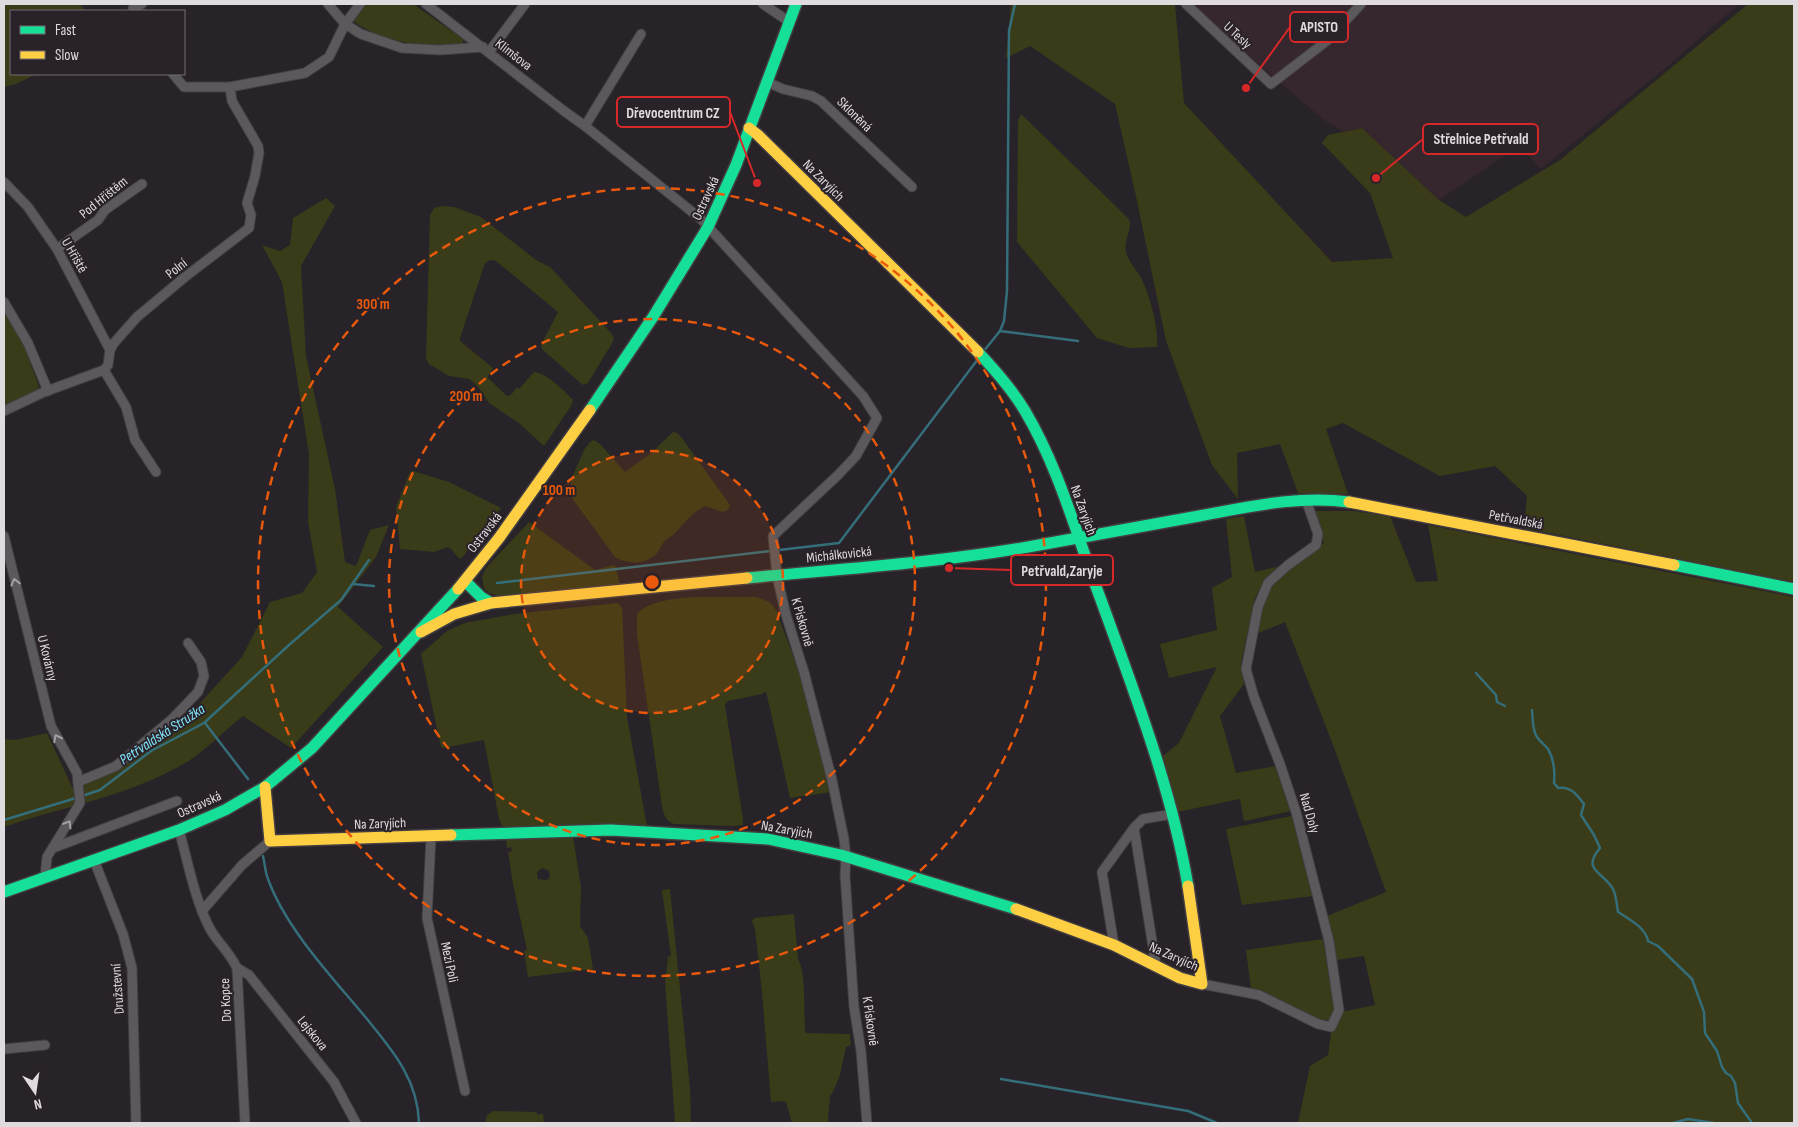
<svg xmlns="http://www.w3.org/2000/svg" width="1798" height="1127" viewBox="0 0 1798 1127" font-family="'Sofia Sans Condensed',sans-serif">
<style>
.industrial{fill:#36262e}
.green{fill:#3a3b18;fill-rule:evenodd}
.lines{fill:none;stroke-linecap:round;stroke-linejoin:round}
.stream{stroke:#346e7a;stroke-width:2.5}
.street-casing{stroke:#423e42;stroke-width:11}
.fast-casing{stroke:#423e42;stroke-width:14}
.slow-casing{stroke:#423e42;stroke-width:14}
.street{stroke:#5c595c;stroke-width:9}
.fast{stroke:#16e098;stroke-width:11}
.slow{stroke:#ffcf43;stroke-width:11}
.oneway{stroke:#a4a0a4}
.ring{fill:none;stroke:#e8590c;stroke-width:2.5;stroke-dasharray:9 6}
.labels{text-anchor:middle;stroke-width:4;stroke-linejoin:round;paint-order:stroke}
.street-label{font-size:14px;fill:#dfdbdf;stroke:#292229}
.water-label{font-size:15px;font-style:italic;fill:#80e4fa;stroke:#292229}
.centre{fill:#e8590c;stroke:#292229;stroke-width:2.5}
.ring-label{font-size:15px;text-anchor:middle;font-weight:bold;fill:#e8590c;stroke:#292229;stroke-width:4;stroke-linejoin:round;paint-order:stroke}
.leader{fill:none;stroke:#d62828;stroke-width:2}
.callout-dot{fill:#d62828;stroke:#292229;stroke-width:2}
.callout{fill:#292229;stroke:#d62828;stroke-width:2}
.callout-label{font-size:15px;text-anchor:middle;font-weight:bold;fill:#dfdbdf}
</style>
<rect width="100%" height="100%" fill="#282328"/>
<polygon class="industrial" points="1191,4 1739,4 1668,66 1541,169 1519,146 1439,200 1362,128 1344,132 1324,120 1196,11"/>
<g class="green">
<polygon points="4,4 80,4 85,11 11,11 11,74 37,74 16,84 4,87"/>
<path d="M365 4H413L463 39V46C424 47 386 44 353 21Z"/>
<polygon points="1011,4 1173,4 1175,5 1184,103 1332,262 1393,258 1370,193 1322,143 1328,135 1362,128 1439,200 1466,217 1560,160 1748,4 1794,4 1794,582 1524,528 1527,496 1495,466 1440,476 1343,423 1326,429 1348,494 1298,493 1280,444 1237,453 1238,499 1212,465 1166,341 1136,196 1115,104 1030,46 1006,58"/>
<path d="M1021 114 1129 219C1133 229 1123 241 1126 252 1129 262 1135 268 1140 276 1149 292 1159 328 1157 347L1129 348 1097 338 1017 242 1018 121Z"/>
<path d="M326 198 335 206 301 266 306 356 335 489 345 562 356 566 370 530 389 525 376 557 338 607 383 647 291 748 243 716C225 730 206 750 187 762 130 796 65 806 4 827V739L15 740 47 733 72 787 110 774 180 725 242 657 270 602 302 593 317 572 308 522 309 454 282 282 262 245 280 251 290 245 293 218Z"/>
<path d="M442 206 454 207 481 217 536 260 550 267 612 334 614 339 611 345 588 383 583 385 542 349 541 345 558 312 496 261 490 260 485 263 460 338V341L493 368 488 376V378L507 396 511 395 517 387 519 389 534 372C545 372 566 392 573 400L571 406 544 446 519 423 489 403 479 388 470 379 449 376 429 364 426 358 430 215 434 208Z"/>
<polygon points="4,314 12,322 23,343 39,387 35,394 4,408"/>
<path d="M673 432 677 433 681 437 730 505 728 510 723 512 705 506C691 513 684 524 673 535 670 537 666 539 664 542 660 546 660 551 655 555 645 565 626 564 615 557L572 498 571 490V480L584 450 590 442 594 440 600 444 625 472 650 454Z"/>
<path d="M413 471 449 482 501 508 461 559C455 556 454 550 448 547L434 552 400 549 396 507 410 472Z"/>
<polygon points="1315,511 1353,511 1390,516 1416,582 1438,581 1428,525 1794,597 1794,1123 1298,1123 1310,1066 1328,1055 1331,1033 1341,1012 1375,1005 1364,956 1336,960 1327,916 1386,892 1335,750 1285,622 1256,634 1268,590 1286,571 1324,543"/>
<polygon points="1244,516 1255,572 1280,566 1265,579 1255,598 1241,663 1244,684 1220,716 1236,773 1276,766 1292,811 1244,821 1240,799 1177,812 1163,756 1179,743 1217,667 1169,678 1160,644 1217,630 1212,588 1232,577 1226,519"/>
<polygon points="529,522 595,570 615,565 620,584 500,596 489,593 484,588 482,577 486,568"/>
<path d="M756 597 770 602 776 610 804 685 832 792 790 798 766 691 762 694 728 701 725 705 743 819V825L734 826 674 824C665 820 664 815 662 806L637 634V614C657 591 726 598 756 597Z"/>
<polygon points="618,603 622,608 627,717 647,826 508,830 501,824 499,819 484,740 443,748 441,747 421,654 447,631 465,623 514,614"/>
<polygon points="1292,816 1313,896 1242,905 1226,829"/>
<path d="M573 836 581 887 580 926 588 938 593 969 528 977 524 951 527 950 513 884 508 852 512 851 511 847 507 848 506 839ZM542 868 548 870 550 874 549 879 545 880 538 879 537 872Z"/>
<polygon points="670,889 690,1088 691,1123 675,1123 665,981 668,959 667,957 671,956 662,890"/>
<path d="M794 914 798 959C806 971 804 1015 805 1032L807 1033 850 1034 851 1045 846 1047 840 1075 833 1092 830 1096 828 1118 829 1123H792L786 1102 784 1101 771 1102 762 992 755 929 752 921 754 918Z"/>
<polygon points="1323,939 1335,1010 1331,1019 1320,1021 1251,989 1246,950"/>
<polygon points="493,1111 534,1112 537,1113 538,1116 539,1114 543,1114 544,1123 485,1123 487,1115"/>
</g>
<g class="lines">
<g class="stream">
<polyline points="1000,331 1078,341"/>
<polyline points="983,352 1000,331 1004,321 1007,291 1009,31 1015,4"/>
<polyline points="497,583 839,543 978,359"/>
<polyline points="353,584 374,586"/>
<polyline points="1476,673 1496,695 1497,702 1505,706"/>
<path d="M1532 710C1533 719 1532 730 1537 737 1540 742 1545 745 1548 749 1554 759 1555 772 1554 783L1558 788C1571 786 1577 795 1584 804L1581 815 1594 835 1600 848C1581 871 1603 871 1613 889 1616 895 1617 905 1618 912 1629 919 1646 928 1648 941L1658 946 1692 979 1704 1012 1705 1033 1717 1051 1722 1067 1726 1073 1731 1076 1735 1083 1738 1103 1752 1123"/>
<polyline points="205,723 248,779"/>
<polyline points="82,796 100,790 151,751 204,723 289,645 341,600 369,560"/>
<polyline points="4,820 76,798"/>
<path d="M263 856C265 864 265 872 268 879 286 929 333 978 367 1019 393 1051 418 1080 419 1123"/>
<polyline points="1001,1079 1188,1111 1217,1123"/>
<polyline points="1673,1123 1688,1119 1714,1123"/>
</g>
<g class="street-casing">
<g id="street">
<polyline points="328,4 345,24 361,34 402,48 440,50 483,47"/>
<polyline points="426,4 564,111 585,126 701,219 863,396 877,418 856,456 838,475 773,536 777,576 786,615 804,672 832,780 844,839 846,857 845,875 854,1007 861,1051 867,1123"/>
<polyline points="763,4 788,21"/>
<polyline points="1186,4 1271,84 1328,40 1361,4"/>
<polyline points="133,8 142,4"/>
<polyline points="489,52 525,4"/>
<polyline points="173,74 184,87 230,87 305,73 329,57 345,24 360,4"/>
<polyline points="767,82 783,89 812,96 821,101 912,187"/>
<polyline points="585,126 641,34"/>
<polyline points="4,182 28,207 57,249 110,350"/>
<polyline points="57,249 98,220 105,210 142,184"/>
<polyline points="4,302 28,343 48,391"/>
<polyline points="104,370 126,407 135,440 156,472"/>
<polyline points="4,411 44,392 104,370 108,365 110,350 114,343 137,317 185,277 249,228 251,215 247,203 255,176 259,153 258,146 232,101 230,87"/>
<polyline points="4,536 51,726 77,773 80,803 47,857 45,877"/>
<polyline points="78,782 116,766 171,720 198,692 204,676 201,662 188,643"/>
<polyline points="1134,828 1156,966"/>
<path d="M179 830C188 862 194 897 209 927 216 941 229 951 237 968L245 1123"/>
<polyline points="431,837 427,918 465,1091"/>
<polyline points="53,848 177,801"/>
<polyline points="94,860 123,934 132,968 136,1123"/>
<polyline points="202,911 242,865 270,841"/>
<polyline points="1114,945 1102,872 1134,828 1143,819 1173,814"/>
<polyline points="237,968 249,975 334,1082 356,1123"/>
<polyline points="1202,984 1259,995 1318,1024 1331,1027 1339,1010 1329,941 1296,812 1280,764 1254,697 1246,669 1258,607 1268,583 1288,565 1316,545 1318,534 1306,500"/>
<polyline points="4,1049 45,1045"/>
</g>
</g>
<g class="fast-casing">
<g id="fast">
<path d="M978 352C995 370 1012 389 1025 411 1060 470 1077 537 1101 600 1135 694 1171 787 1188 886"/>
<polyline points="590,410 653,317 708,227 736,165 796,4"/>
<polyline points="1674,565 1794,589"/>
<path d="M747 578C841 569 935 563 1028 547 1085 537 1142 526 1199 516 1248 507 1299 495 1349 502"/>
<polyline points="465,581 481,597 491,603"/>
<polyline points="451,835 611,830 768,839 841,855 1016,909"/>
<polyline points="4,892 179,830 225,810 265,787 312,748 458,589"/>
</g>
</g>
<g class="slow-casing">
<g id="slow">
<polyline points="749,128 758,135 978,352"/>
<polyline points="1349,502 1674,565"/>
<polyline points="458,589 499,538 590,410"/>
<polyline points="421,632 454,614 491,603 747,578"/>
<polyline points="265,787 270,841 451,835"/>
<polyline points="1016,909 1114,945 1180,978 1202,984 1188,886"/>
</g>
</g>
<use href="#street" class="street"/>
<use href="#fast" class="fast"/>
<use href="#slow" class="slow"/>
</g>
<defs><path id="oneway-chevron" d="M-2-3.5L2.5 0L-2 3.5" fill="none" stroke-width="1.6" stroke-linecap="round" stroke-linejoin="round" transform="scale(1.25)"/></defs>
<g class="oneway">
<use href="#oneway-chevron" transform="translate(15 582) rotate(-104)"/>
<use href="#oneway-chevron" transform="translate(57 738) rotate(-117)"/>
<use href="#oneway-chevron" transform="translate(68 824) rotate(-59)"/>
</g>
<circle cx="652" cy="582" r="131" fill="#e8590c" fill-opacity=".12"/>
<g class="ring">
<circle cx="652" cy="582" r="131"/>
<circle cx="652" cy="582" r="263"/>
<circle cx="652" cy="582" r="394"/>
</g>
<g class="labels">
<g class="street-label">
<text transform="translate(1238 35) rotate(43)" y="5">U Tesly</text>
<text transform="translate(514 54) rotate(38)" y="5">Klimšova</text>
<text transform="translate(855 114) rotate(44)" y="5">Skloněná</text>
<text transform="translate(824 180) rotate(45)" y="5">Na Zaryjích</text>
<text transform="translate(103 197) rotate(-39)" y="5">Pod Hřištěm</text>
<text transform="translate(705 198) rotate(-65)" y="5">Ostravská</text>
<text transform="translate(75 255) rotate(60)" y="5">U Hřiště</text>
<text transform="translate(176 268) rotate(-38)" y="5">Polní</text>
<text transform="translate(1084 510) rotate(70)" y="5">Na Zaryjích</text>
<text transform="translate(1516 519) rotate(11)" y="5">Petřvaldská</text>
<text transform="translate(484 532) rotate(-52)" y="5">Ostravská</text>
<text transform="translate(839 554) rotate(-6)" y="5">Michálkovická</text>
<text transform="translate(803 622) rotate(74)" y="5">K Pískovně</text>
<text transform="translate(48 658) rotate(76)" y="5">U Kovárny</text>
<text transform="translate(199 804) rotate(-24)" y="5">Ostravská</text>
<text transform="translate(1310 813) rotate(74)" y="5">Nad Doly</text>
<text transform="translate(380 823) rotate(-2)" y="5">Na Zaryjích</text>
<text transform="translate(787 829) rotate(10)" y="5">Na Zaryjích</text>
<text transform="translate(1174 956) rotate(24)" y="5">Na Zaryjích</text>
<text transform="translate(450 962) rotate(78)" y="5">Mezi Poli</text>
<text transform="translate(117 989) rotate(-94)" y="5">Družstevní</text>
<text transform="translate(225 1000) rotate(-93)" y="5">Do Kopce</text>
<text transform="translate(871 1021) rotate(82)" y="5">K Pískovně</text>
<text transform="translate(313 1033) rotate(51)" y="5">Lejskova</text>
</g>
<g class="water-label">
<text transform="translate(162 734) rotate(-33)" y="5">Petřvaldská Stružka</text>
</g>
</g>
<circle cx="652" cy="582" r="8" class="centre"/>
<g class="ring-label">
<text x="373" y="309">300 m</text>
<text x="466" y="401">200 m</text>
<text x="559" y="495">100 m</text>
</g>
<path class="leader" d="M1246 88L1290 27M757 183L730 112M1376 178L1423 139M949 568L1011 570"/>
<g class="callout-dot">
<circle cx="1246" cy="88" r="5"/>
<circle cx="757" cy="183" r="5"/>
<circle cx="1376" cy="178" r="5"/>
<circle cx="949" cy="568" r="5"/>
</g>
<g class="callout">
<rect x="1290" y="12" width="58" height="30" rx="5"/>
<rect x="617" y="97" width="113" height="30" rx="5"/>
<rect x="1423" y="124" width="115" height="30" rx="5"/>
<rect x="1011" y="555" width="102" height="30" rx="5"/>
</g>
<g class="callout-label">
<text x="1319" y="32">APISTO</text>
<text x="673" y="118">Dřevocentrum CZ</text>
<text x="1481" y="144">Střelnice Petřvald</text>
<text x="1062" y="576">Petřvald,Zaryje</text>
</g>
<rect width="1798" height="1127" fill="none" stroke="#dfdbdf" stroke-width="10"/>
<rect x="10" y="10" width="175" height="65" fill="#292229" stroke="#726c72"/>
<rect x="20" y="26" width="25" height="8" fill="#16e098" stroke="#726c72"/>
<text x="55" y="35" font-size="15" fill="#dfdbdf">Fast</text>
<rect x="20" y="51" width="25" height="8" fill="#ffcf43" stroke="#726c72"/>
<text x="55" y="60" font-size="15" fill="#dfdbdf">Slow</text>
<g transform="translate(35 1092) rotate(167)" stroke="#292229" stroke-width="4" paint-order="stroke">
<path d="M0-4L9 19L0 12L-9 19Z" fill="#dfdbdf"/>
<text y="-8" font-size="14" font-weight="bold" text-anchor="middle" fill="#dfdbdf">N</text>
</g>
</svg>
